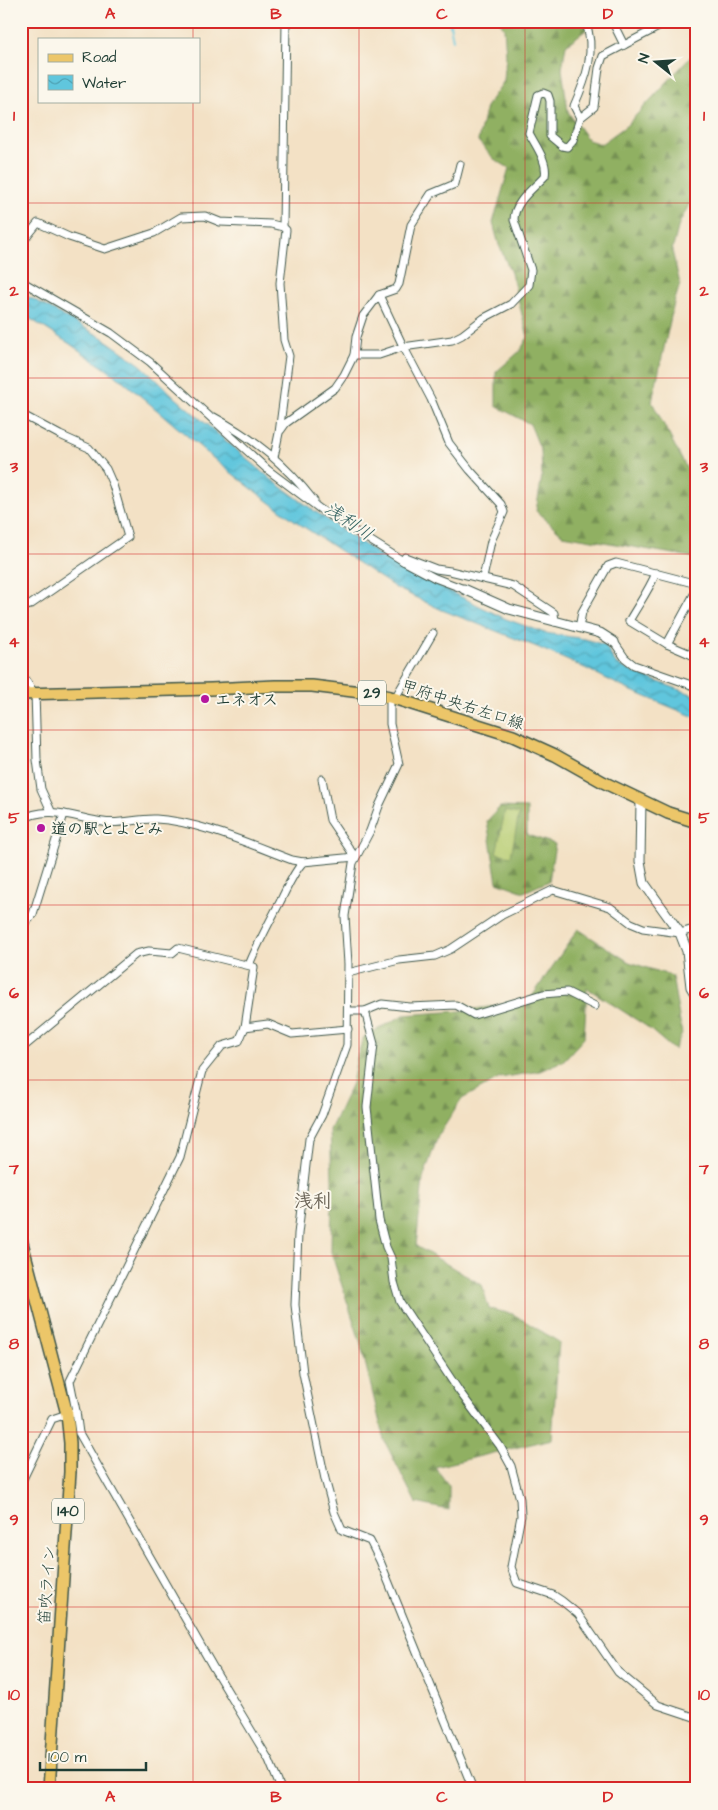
<svg xmlns="http://www.w3.org/2000/svg" width="718" height="1810" viewBox="0 0 718 1810" font-family="'Architects Daughter','Klee One',sans-serif">
<style>
.forest{fill:url(#forest-firs);stroke:#58764b}
.pitch{fill:#b6cc70;stroke:#6a8452}
.water{fill:url(#water-waves);stroke:#408288}
.lines{fill:none;stroke-linecap:round;stroke-linejoin:round}
.stream{stroke:#60c6dd;stroke-width:2}
.minor-casing{stroke:#3f564a;stroke-width:9}
.tertiary-casing{stroke:#3f564a;stroke-width:11}
.primary-casing{stroke:#3f564a;stroke-width:14}
.trunk-casing{stroke:#3f564a;stroke-width:14}
.minor{stroke:#fff;stroke-width:7}
.tertiary{stroke:#fff;stroke-width:9}
.primary{stroke:#ecc669;stroke-width:11}
.trunk{stroke:#ecc669;stroke-width:11}
.grid{fill:none;stroke:#d62828;stroke-width:1;stroke-opacity:0.55}
.poi-dot{fill:#b5179e;stroke:#fbf7ec;stroke-width:2}
.labels{text-anchor:middle;stroke-width:4;stroke-linejoin:round;paint-order:stroke}
.shield{fill:#fbf7ec;stroke:#61756b;stroke-width:1}
.shield-label{font-size:15px;font-weight:bold;fill:#1f3d34}
.poi-label{font-size:16px;font-weight:bold;fill:#1f3d34;stroke:#fbf7ec;text-anchor:start}
.street-label{font-size:16px;fill:#1f3d34;stroke:#fbf7ec}
.water-label{font-size:18px;font-style:italic;fill:#2f5f5e;stroke:#fbf7ec}
.quarter-label{font-size:19px;font-weight:bold;fill:#6b6457;stroke:#fbf7ec}
.neatline{fill:none;stroke:#d62828;stroke-width:2}
.grid-label{font-size:16px;text-anchor:middle;font-weight:bold;fill:#d62828}
</style>
<defs>
<pattern id="forest-firs" width="22" height="20" patternUnits="userSpaceOnUse" patternTransform="scale(1.25)"><rect width="22" height="20" fill="#90b062"/><path d="M5 1l3.5 6h-7zM16 11l3.5 6h-7z" fill="#759052"/></pattern>
<pattern id="water-waves" width="16" height="10" patternUnits="userSpaceOnUse" patternTransform="scale(1.25)"><rect width="16" height="10" fill="#60c6dd"/><path d="M0 5q4-4 8 0t8 0" fill="none" stroke="#4fa2b4"/></pattern>
</defs>
<rect width="100%" height="100%" fill="#fbf7ec"/>
<filter id="ink" filterUnits="userSpaceOnUse"><feTurbulence type="fractalNoise" baseFrequency=".02" numOctaves="2"/><feDisplacementMap in="SourceGraphic" scale="10" xChannelSelector="R" yChannelSelector="G"/><feConvolveMatrix kernelMatrix="1 2 1 2 8 2 1 2 1" color-interpolation-filters="sRGB"/></filter>
<filter id="wash" filterUnits="userSpaceOnUse"><feTurbulence type="fractalNoise" baseFrequency=".0096" numOctaves="4" result="noise"/><feDisplacementMap in="SourceGraphic" scale="20" xChannelSelector="R" yChannelSelector="G"/><feGaussianBlur stdDeviation="1.12" result="paint"/><feColorMatrix in="noise" values="0 0 0 0 0 0 0 0 0 0 0 0 0 0 0 0 0 1.4 0 .05"/><feComposite in="paint" operator="in"/></filter>
<g filter="url(#wash)">
<rect width="100%" height="100%" fill="#f3e1c5"/>
<g class="forest">
<polygon points="499,21 593,21 594,24 566,45 562,69 568,112 588,140 601,144 626,126 697,50 697,189 679,224 672,251 680,284 674,303 652,402 691,477 697,481 697,558 563,535 536,511 542,476 541,451 530,424 496,406 496,372 520,351 528,337 511,273 499,245 493,223 509,168 494,159 478,141 486,107 504,81 506,55 504,28"/>
<polygon points="500,807 527,808 527,835 555,844 549,881 524,892 497,882 487,821"/>
<polygon points="578,929 629,962 672,976 682,1034 674,1050 646,1026 587,988 584,1038 563,1061 540,1071 500,1078 462,1099 438,1136 423,1179 416,1246 482,1285 489,1309 513,1314 559,1342 552,1439 435,1467 449,1486 449,1510 416,1503 384,1440 360,1341 331,1252 332,1179 330,1130 352,1083 357,1057 364,1037 404,1015 460,1011 529,1001"/>
</g>
<polygon class="pitch" points="505,811 519,814 511,856 496,853"/>
<polygon class="water" points="21,294 33,299 103,338 141,365 177,399 271,479 316,512 390,562 506,619 545,633 585,639 605,645 616,664 634,673 697,696 697,718 627,689 587,669 537,647 442,610 396,588 301,525 260,495 220,464 123,381 70,344 21,313"/>
<g class="lines">
<polyline class="stream" points="451,21 450,25 453,40"/>
</g>
</g>
<g filter="url(#ink)">
<g class="lines">
<g class="minor-casing">
<g id="minor">
<polyline points="612,21 624,45"/>
<path d="M580 118 574 106C586 79 597 50 585 21"/>
<polyline points="21,244 38,223 69,237 105,249 154,233 181,217 205,216 220,222 271,224 283,227"/>
<polyline points="21,281 111,333 150,362 268,470 320,509 403,561 435,578 464,589"/>
<polyline points="379,295 402,344 431,399 449,443 470,470 501,504 504,512 491,541 483,578"/>
<path d="M354 355H379L403 347 452 340 462 335 484 318 511 304 529 285 531 270 514 220C514 202 533 189 545 176 548 162 536 146 529 133L538 95 543 93 548 95 550 101V136L562 146 567 147 573 140 580 118 594 107 599 68 603 56 670 21"/>
<polyline points="21,414 60,435 89,448 106,469 113,485 128,537 30,605 21,607"/>
<path d="M214 417C256 440 285 464 314 501"/>
<polyline points="281,430 286,423 335,388 344,375 354,355 356,337 363,316 379,295 396,289 399,284 411,225 431,194 455,184 460,164"/>
<polyline points="274,457 279,433 289,356 284,340 280,283 286,230 283,227 286,21"/>
<polyline points="403,561 405,557 436,569 450,571 513,586 554,613 555,622"/>
<path d="M656 573C649 590 638 605 629 621L667 644 697 657"/>
<polyline points="579,628 582,612 608,566 616,563 697,584"/>
<polyline points="614,642 625,658 634,665 697,687"/>
<polyline points="667,644 697,589"/>
<polyline points="690,654 697,643"/>
<polyline points="21,674 31,688 32,693"/>
<polyline points="35,692 37,760 41,789 51,811"/>
<polyline points="390,697 390,724 399,764 379,806 370,831 353,863 345,916 348,964 347,1045 322,1115 309,1139 298,1234 295,1305 303,1373 325,1479 334,1512 342,1530 370,1541 380,1561 473,1789"/>
<polyline points="395,698 433,633"/>
<polyline points="322,779 330,820 355,857"/>
<path d="M21 820C47 804 76 818 103 822 120 825 139 818 156 819 198 821 252 845 292 860L303 862 355 857"/>
<polyline points="21,927 33,914 64,814"/>
<path d="M249 965C258 943 269 923 280 902 287 888 293 873 303 862"/>
<polyline points="348,973 399,960 435,956 451,949 502,915 553,890 610,907 631,923 643,928 680,933 697,928"/>
<polyline points="348,1011 365,1011 382,1004 410,1007 456,1005 474,1015 543,994 567,992 595,1006"/>
<polyline points="365,1011 374,1044 367,1107 379,1220 386,1247 391,1258 394,1282 400,1302 459,1391 500,1446 511,1466 520,1499 521,1516 511,1567 517,1583 553,1595 562,1601 578,1614 618,1672 658,1705 697,1718"/>
<polyline points="245,1027 268,1024 292,1034 348,1029"/>
<polyline points="21,1049 136,954 149,951 172,953 178,948 254,967 245,1027 239,1041 222,1046 202,1071 180,1157 70,1381 76,1411"/>
<polyline points="21,1483 52,1419 76,1411 79,1433 213,1667 269,1760 281,1789"/>
</g>
</g>
<g class="tertiary-casing">
<g id="tertiary">
<polyline points="464,589 509,609 600,633 614,642"/>
<polyline points="641,800 640,861 644,883 680,933 687,951 691,987 697,997"/>
</g>
</g>
<g class="primary-casing">
<polyline id="primary" points="21,694 211,689 275,686 312,686 369,693 390,697 513,736 555,755 603,782 668,813 697,822"/>
</g>
<g class="trunk-casing">
<polyline id="trunk" points="21,1239 67,1414 70,1443 70,1472 49,1789"/>
</g>
<use href="#minor" class="minor"/>
<use href="#tertiary" class="tertiary"/>
<use href="#primary" class="primary"/>
<use href="#trunk" class="trunk"/>
</g>
</g>
<path class="grid" d="M193 21V39M359 21V1789M525 21V1789M193 101V1789M21 203H697M21 378H697M21 554H697M21 730H697M21 905H697M21 1080H697M21 1256H697M21 1432H697M21 1607H697"/>
<g class="poi-dot">
<circle cx="205" cy="699" r="5"/>
<circle cx="41" cy="828" r="5"/>
</g>
<g class="labels">
<g class="shield">
<rect x="358" y="680.5" width="28" height="25" rx="4"/>
<rect x="52" y="1498.5" width="32" height="25" rx="4"/>
</g>
<g class="shield-label">
<text x="372" y="698">29</text>
<text x="68" y="1516">140</text>
</g>
<g class="poi-label">
<text x="215" y="705">エネオス</text>
<text x="51" y="834">道の駅とよとみ</text>
</g>
<g class="street-label">
<text transform="translate(463 704) rotate(18)" y="6">甲府中央右左口線</text>
<text transform="translate(46 1585) rotate(-86)" y="6">笛吹ライン</text>
</g>
<g class="water-label">
<text transform="translate(349 521) rotate(34)" y="6">浅利川</text>
</g>
<g class="quarter-label">
<text x="313" y="1207">浅利</text>
</g>
</g>
<rect width="718" height="1810" fill="none" stroke="#fbf7ec" stroke-width="55"/>
<rect x="38" y="38" width="162" height="65" fill="#fbf7ec" stroke="#a3ada2"/>
<rect x="48" y="54" width="25" height="8" fill="#ecc669" stroke="#a3ada2"/>
<text x="82" y="62" font-size="15" fill="#1f3d34">Road</text>
<rect x="48" y="75" width="25" height="15" fill="url(#water-waves)" stroke="#a3ada2"/>
<text x="82" y="88" font-size="15" fill="#1f3d34">Water</text>
<g transform="translate(656 62) rotate(287)" stroke="#fbf7ec" stroke-width="4" paint-order="stroke">
<path d="M0-4L9 19L0 12L-9 19Z" fill="#1f3d34"/>
<text y="-8" font-size="14" font-weight="bold" text-anchor="middle" fill="#1f3d34">N</text>
</g>
<path d="M40 1762v8h106v-8" fill="none" stroke="#1f3d34" stroke-width="2.5"/>
<text x="48" y="1762" font-size="15" fill="#1f3d34" stroke="#fbf7ec" stroke-width="4" paint-order="stroke">100 m</text>
<rect x="28" y="28" width="662" height="1754" class="neatline"/>
<g class="grid-label">
<text x="110" y="19">A</text>
<text x="276" y="19">B</text>
<text x="442" y="19">C</text>
<text x="608" y="19">D</text>
<text x="14" y="121">1</text>
<text x="704" y="121">1</text>
<text x="14" y="296">2</text>
<text x="704" y="296">2</text>
<text x="14" y="472">3</text>
<text x="704" y="472">3</text>
<text x="14" y="647">4</text>
<text x="704" y="647">4</text>
<text x="14" y="823">5</text>
<text x="704" y="823">5</text>
<text x="14" y="998">6</text>
<text x="704" y="998">6</text>
<text x="14" y="1174">7</text>
<text x="704" y="1174">7</text>
<text x="14" y="1349">8</text>
<text x="704" y="1349">8</text>
<text x="14" y="1525">9</text>
<text x="704" y="1525">9</text>
<text x="14" y="1700">10</text>
<text x="704" y="1700">10</text>
<text x="110" y="1802">A</text>
<text x="276" y="1802">B</text>
<text x="442" y="1802">C</text>
<text x="608" y="1802">D</text>
</g>
</svg>
